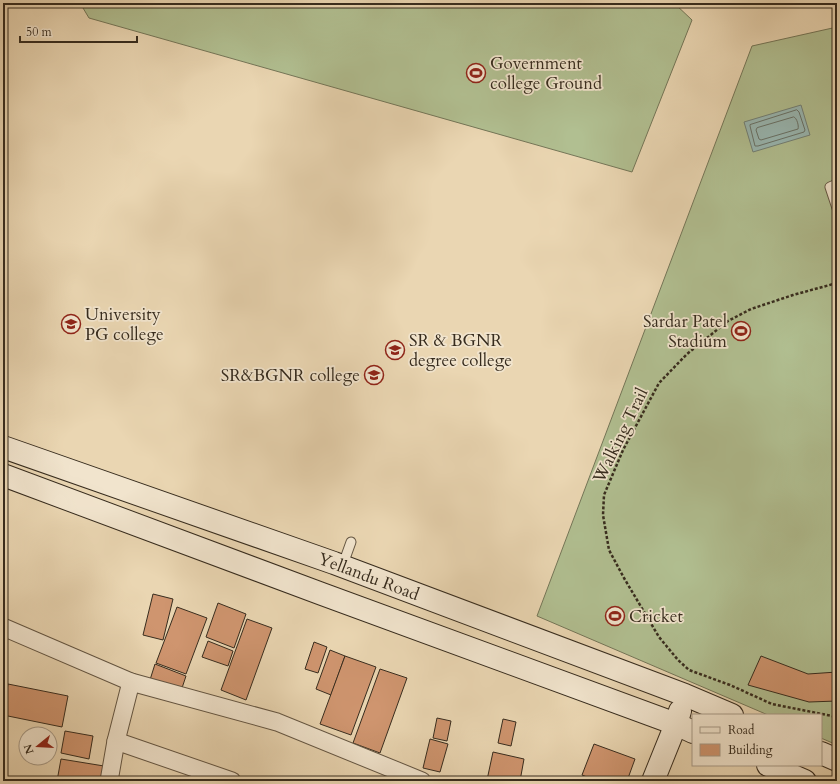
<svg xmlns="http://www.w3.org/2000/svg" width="840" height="784" viewBox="0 0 840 784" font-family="Cardo,serif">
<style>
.pitch{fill:#b1bf91;stroke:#747658}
.water{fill:#99b8b3;stroke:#728077}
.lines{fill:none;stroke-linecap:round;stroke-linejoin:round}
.shore{stroke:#687268;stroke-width:1}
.building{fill:#cf956f;stroke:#372c1e}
.lane-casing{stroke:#645643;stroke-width:11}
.street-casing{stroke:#645643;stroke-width:19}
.secondary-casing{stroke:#372c1e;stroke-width:24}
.path{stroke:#372c1e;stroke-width:2.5;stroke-dasharray:3 2;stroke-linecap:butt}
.lane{stroke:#f1e4cd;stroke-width:9}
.street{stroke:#f1e4cd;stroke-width:17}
.secondary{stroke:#f1e4cd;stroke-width:22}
.labels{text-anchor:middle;stroke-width:3.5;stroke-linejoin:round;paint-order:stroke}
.poi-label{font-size:17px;fill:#372c1e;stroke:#f1e4cd;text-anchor:start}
.street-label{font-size:17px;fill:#372c1e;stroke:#f1e4cd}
</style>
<rect width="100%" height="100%" fill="#ead6b2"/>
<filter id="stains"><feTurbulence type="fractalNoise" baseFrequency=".005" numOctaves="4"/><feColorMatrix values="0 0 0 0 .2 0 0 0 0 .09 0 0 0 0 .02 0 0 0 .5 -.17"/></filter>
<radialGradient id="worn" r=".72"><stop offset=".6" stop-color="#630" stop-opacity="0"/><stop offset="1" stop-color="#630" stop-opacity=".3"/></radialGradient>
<g class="pitch">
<polygon points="80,3 674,3 692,20 632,172 89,18"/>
<polygon points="837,27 837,745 821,738 821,715 768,715 537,616 752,46"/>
</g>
<polygon class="water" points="801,105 810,135 753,152 744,122"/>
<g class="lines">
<g class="shore">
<polygon points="797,110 799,112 805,130 804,132 758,146 755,146 750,126 750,125"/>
<path d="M794 117C797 118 799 126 798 129L761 140 759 139 756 130 757 128Z"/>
</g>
</g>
<g class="building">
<polygon points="153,594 173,599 163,640 143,635"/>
<polygon points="218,603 246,614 234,648 206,637"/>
<polygon points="177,607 207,618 186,674 156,663"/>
<polygon points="247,619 272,628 246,700 221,690"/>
<polygon points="208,641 233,651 228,666 202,657"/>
<polygon points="314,642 327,647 318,673 305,669"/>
<polygon points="330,650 345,656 331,695 316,689"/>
<polygon points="345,656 376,667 351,735 320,724"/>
<polygon points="761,656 808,674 837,672 837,701 809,702 748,685"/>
<polygon points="155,664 186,676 180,694 149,683"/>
<polygon points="380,669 407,678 380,753 353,743"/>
<polygon points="8,684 68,696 62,727 3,715"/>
<polygon points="437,718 451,721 447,741 433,738"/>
<polygon points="503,719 516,722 511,746 498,743"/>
<polygon points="65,731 93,736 89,759 61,753"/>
<polygon points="430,739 448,744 440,772 423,768"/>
<polygon points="594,744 635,759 627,781 597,781 582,775"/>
<polygon points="493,752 524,759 520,781 487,780"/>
<polygon points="61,759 104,766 102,781 57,781"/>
</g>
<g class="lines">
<g class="lane-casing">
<g id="lane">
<polyline points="837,184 830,187 837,208"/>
<polyline points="342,567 351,542"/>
</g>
</g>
<g class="street-casing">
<g id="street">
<polyline points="3,627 131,682 277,722 422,781"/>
<polyline points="116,741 232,781"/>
<polyline points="109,781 116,741 131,682"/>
</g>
</g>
<g class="secondary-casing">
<g id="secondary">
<path id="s1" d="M3 447 334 563 685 695 732 715"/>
<polyline points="3,475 322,594 676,724 693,732"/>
<polyline points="821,753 837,760"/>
<polyline points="768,765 805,781"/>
<polyline points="653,781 676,724 680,711"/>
</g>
</g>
<polyline class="path" points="837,283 793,295 751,309 728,321 687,354 659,383 623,450 604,495 603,515 609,550 624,578 659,637 678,660 689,670 730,685 772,704 837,717"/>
<use href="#lane" class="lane"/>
<use href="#street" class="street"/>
<use href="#secondary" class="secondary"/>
</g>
<defs>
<g id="stadium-ring" transform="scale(1)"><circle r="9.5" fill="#f1e4cd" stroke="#8f2418" stroke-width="1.5"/><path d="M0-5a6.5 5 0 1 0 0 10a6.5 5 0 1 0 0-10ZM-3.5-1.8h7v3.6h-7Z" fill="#8f2418"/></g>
<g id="university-ring" transform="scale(1)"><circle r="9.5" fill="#f1e4cd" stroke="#8f2418" stroke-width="1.5"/><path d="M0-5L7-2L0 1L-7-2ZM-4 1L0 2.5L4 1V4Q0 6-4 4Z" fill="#8f2418"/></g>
</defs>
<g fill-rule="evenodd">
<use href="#stadium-ring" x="476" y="73"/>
<use href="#university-ring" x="71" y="324"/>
<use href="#stadium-ring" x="741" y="331"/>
<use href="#university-ring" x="395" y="350"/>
<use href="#university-ring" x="374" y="375"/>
<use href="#stadium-ring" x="615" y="616"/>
</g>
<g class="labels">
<g class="poi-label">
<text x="490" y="69">Government<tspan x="490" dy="20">college Ground</tspan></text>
<text x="85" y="320">University<tspan x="85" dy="20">PG college</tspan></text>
<text x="727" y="327" text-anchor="end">Sardar Patel<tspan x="727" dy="20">Stadium</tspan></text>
<text x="409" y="346">SR &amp; BGNR<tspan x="409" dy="20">degree college</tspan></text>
<text x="360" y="381" text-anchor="end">SR&amp;BGNR college</text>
<text x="629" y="622">Cricket</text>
</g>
<g class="street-label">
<text transform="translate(620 435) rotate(-64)" y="6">Walking Trail</text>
<text dy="6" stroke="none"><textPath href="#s1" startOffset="388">Yellandu Road</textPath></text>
</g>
</g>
<rect width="840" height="784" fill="none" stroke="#ead6b2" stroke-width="16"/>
<rect x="4" y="4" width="832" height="776" fill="none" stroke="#372c1e" stroke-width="2"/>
<rect x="8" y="8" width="824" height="768" fill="none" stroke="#372c1e"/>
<rect x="692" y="714" width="130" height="52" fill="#f1e4cd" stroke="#a79a87"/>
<rect x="700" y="727" width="20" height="6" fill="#f1e4cd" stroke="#a79a87"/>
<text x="728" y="734" font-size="12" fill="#372c1e">Road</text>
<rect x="700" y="744" width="20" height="12" fill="#cf956f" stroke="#a79a87"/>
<text x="728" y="754" font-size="12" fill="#372c1e">Building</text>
<g transform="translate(38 746) rotate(252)"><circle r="19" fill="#f1e4cd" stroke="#a79a87"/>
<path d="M0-3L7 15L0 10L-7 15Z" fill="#8f2418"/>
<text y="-6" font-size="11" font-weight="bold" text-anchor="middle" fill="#372c1e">N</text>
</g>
<path d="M20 36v6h117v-6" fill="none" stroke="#372c1e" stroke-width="2"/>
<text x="26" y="36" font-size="12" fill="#372c1e" stroke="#f1e4cd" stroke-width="3" paint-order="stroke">50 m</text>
<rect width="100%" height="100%" filter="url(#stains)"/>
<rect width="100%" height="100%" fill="url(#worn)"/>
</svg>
